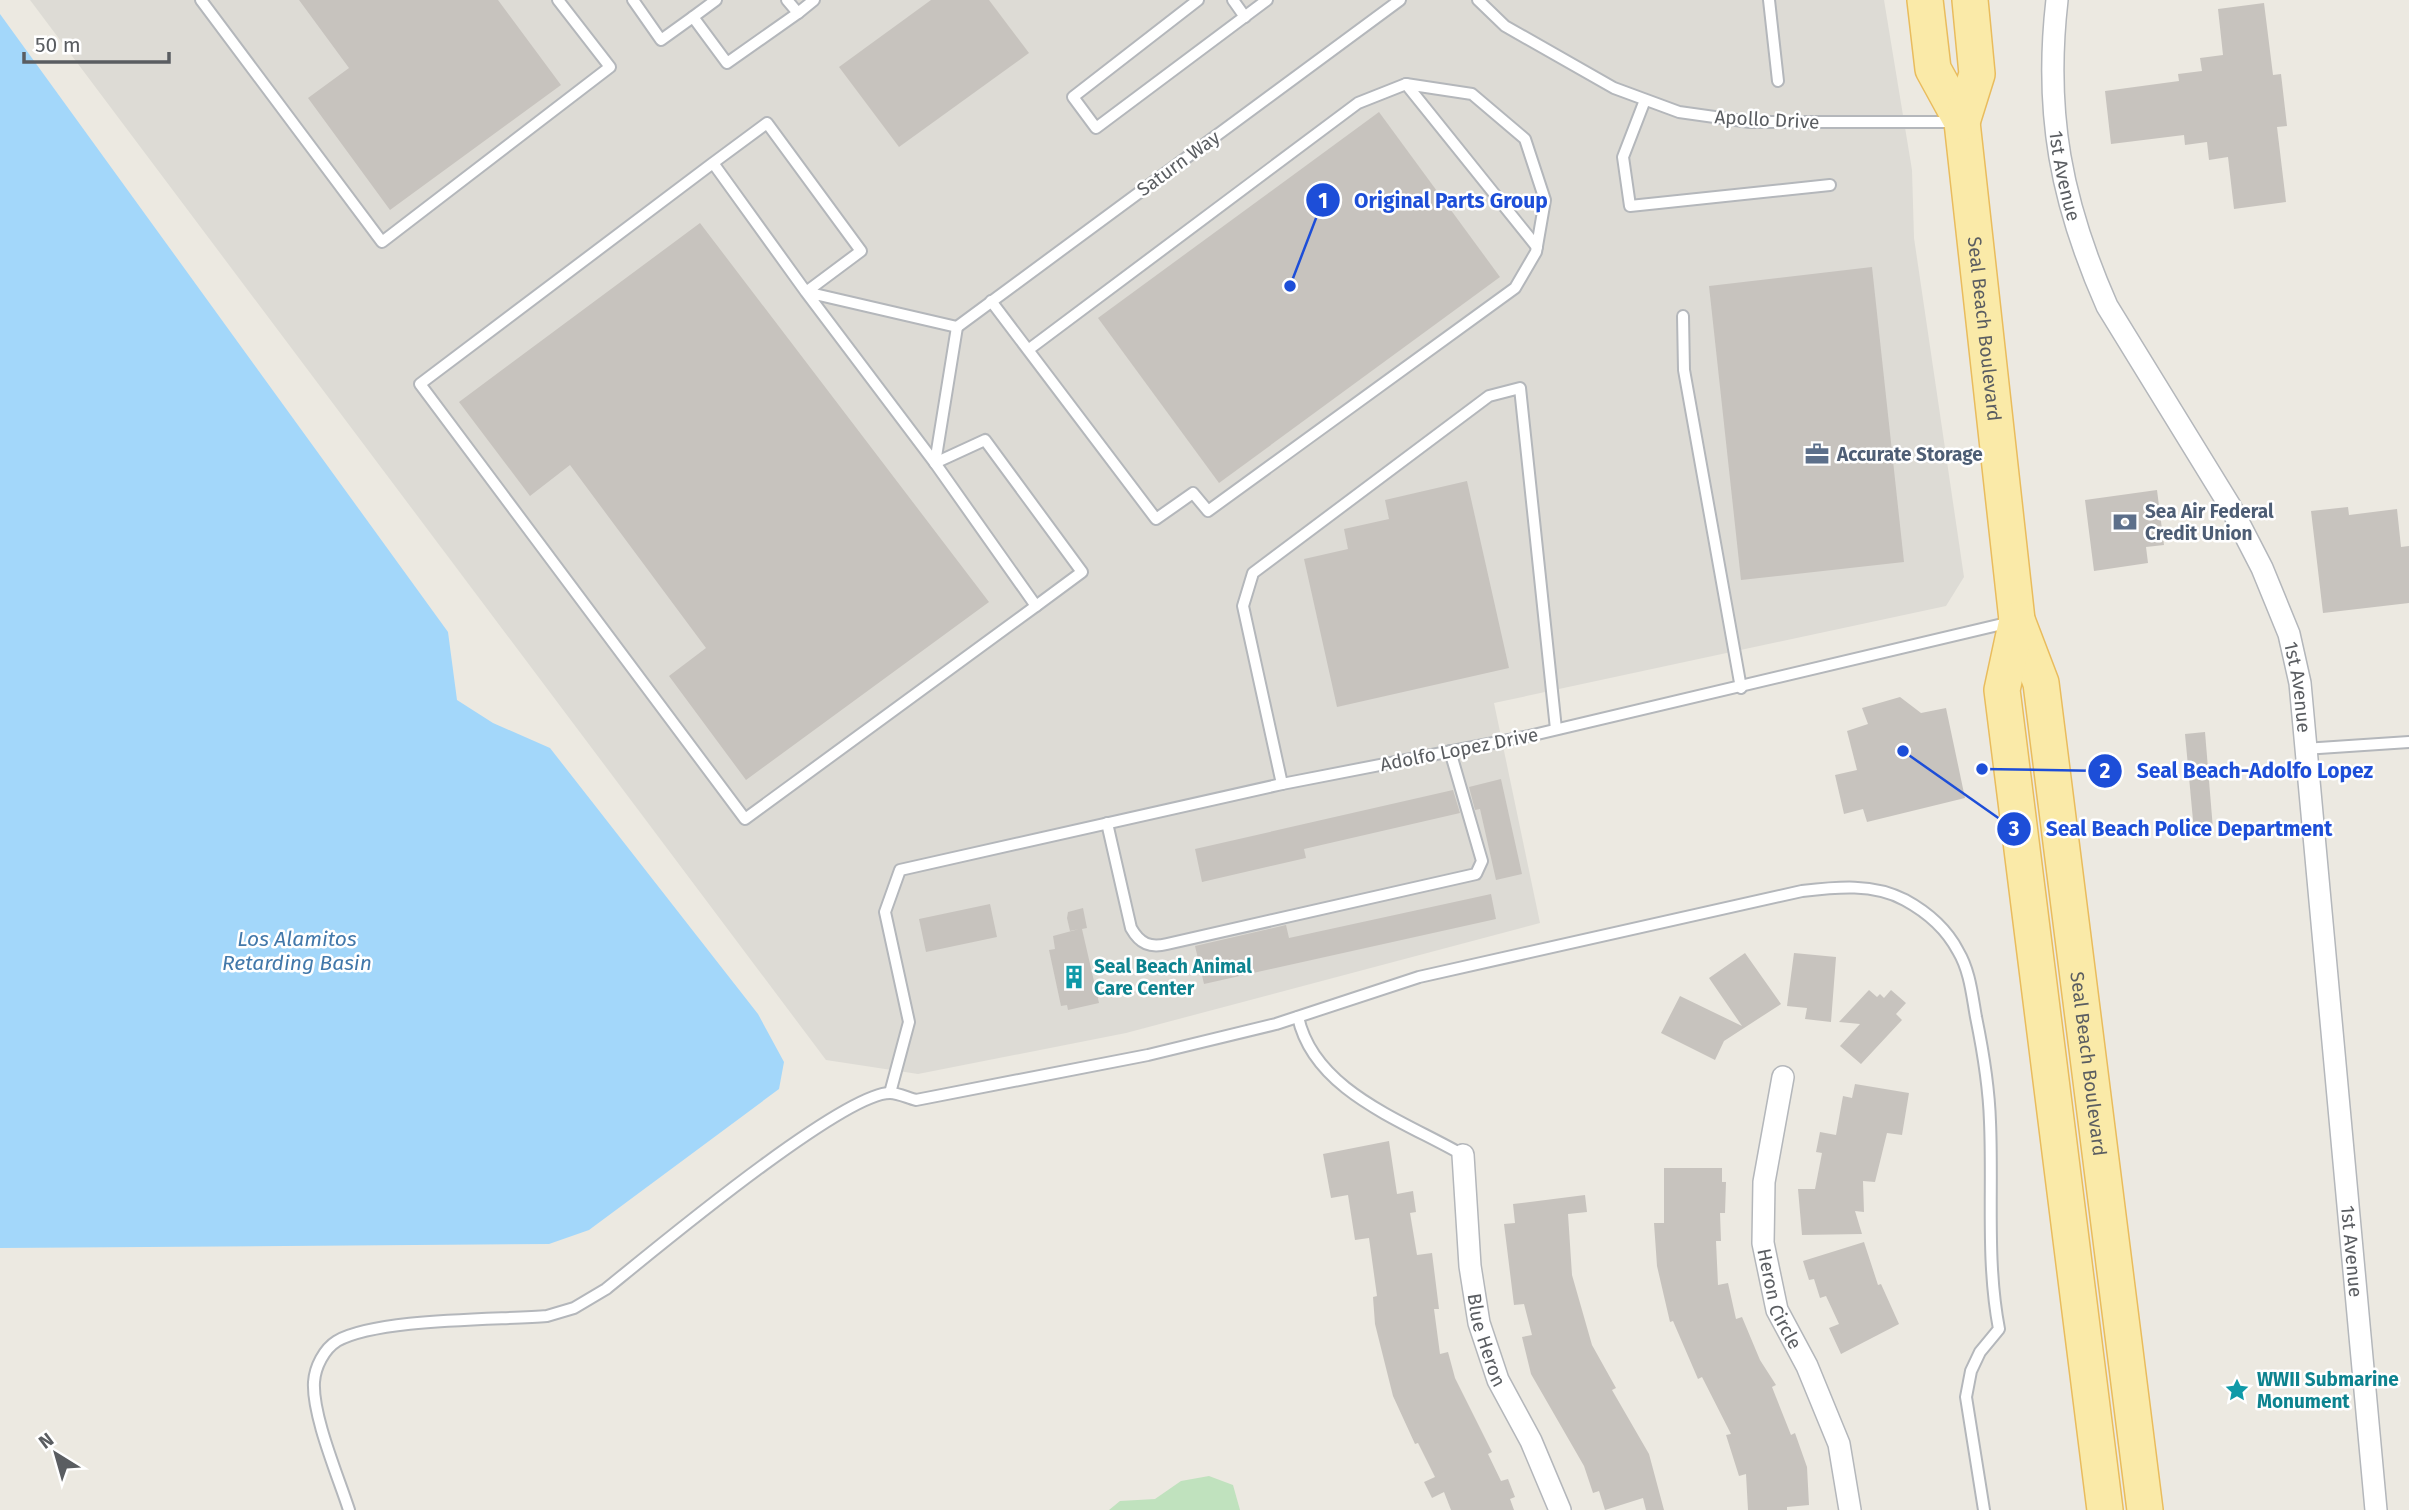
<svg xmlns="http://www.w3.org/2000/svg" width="2409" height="1510" viewBox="0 0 2409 1510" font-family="'Fira Sans',sans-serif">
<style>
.industrial{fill:#dddbd5}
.green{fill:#c0e2be}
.water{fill:#a3d7fa}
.building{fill:#c7c3be}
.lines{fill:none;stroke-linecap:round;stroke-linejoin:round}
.service-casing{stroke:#b4b7bb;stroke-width:14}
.minor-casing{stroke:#b4b7bb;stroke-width:24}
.primary-casing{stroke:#e9bc5d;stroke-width:38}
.service{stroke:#fff;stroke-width:10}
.minor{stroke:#fff;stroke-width:21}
.primary{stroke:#faeaa8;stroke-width:35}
.labels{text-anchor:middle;stroke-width:5;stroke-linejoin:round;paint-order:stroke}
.street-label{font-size:19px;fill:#5a5d61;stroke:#fff}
.service-label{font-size:19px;font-weight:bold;fill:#4e5e75;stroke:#fff;text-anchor:start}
.culture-label{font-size:19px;font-weight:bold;fill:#0d838f;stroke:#fff;text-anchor:start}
.water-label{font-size:21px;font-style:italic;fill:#4278aa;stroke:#fff}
.leader{fill:none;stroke:#1d4ed8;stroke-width:2.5}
.callout-dot{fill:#1d4ed8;stroke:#fff;stroke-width:2.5}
.mark-label{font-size:21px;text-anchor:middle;font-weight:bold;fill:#fff}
.callout-label{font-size:21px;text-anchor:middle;font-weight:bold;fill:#1d4ed8;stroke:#fff;stroke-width:5;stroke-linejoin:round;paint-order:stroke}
</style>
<rect width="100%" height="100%" fill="#ece9e1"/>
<polygon class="industrial" points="30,0 1884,0 1912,170 1914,238 1964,577 1946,606 1494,703 1540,923 1126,1033 918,1074 826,1060"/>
<polygon class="green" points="1209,1476 1233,1485 1240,1510 1109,1510 1120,1501 1155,1499 1181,1481"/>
<polygon class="water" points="0,14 448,632 457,700 493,723 550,748 758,1014 784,1062 779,1089 589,1230 549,1244 0,1248"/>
<g class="building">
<polygon points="299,0 498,0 561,85 390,210 308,98 349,68"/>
<polygon points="931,0 989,0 1029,53 899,147 839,67"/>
<polygon points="2264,3 2273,75 2281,74 2287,126 2277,127 2286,202 2234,209 2228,157 2209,160 2207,142 2185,145 2184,135 2111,144 2105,91 2179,81 2178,74 2202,71 2200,58 2223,55 2218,9"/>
<polygon points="1379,112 1500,277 1219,483 1098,318"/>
<polygon points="700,223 989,602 746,780 669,676 706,648 570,465 530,496 459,402"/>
<polygon points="1872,267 1904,562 1741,580 1709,286"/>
<polygon points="1467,481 1509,668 1337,707 1304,559 1348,549 1344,529 1389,519 1385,500"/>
<polygon points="2157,490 2164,545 2146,547 2148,563 2094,571 2085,500"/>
<polygon points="2348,507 2349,515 2397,509 2401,547 2409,546 2409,603 2323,613 2311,511"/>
<polygon points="1900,697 1921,713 1946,708 1965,798 1867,822 1863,809 1844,814 1835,775 1857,770 1847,731 1868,724 1862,708"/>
<polygon points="2205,732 2213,829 2194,831 2185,734"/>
<polygon points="1501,779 1522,874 1496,880 1480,809 1475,810 1469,787"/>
<polygon points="1453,790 1460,813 1304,849 1306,858 1202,882 1195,849"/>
<polygon points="1491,894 1496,919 1204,984 1195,946 1286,925 1289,938"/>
<polygon points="990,904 997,937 926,952 919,919"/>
<polygon points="1083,908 1087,928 1082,929 1099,1003 1068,1010 1067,1005 1061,1006 1049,950 1055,949 1053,936 1079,929 1070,931 1067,918 1068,912"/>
<polygon points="1745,953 1781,1004 1724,1041 1715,1060 1661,1033 1680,996 1742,1026 1709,978"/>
<polygon points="1794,953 1836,957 1831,1022 1805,1019 1807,1008 1787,1006"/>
<polygon points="1869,990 1877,997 1880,994 1884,998 1891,990 1906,1003 1896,1014 1902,1020 1861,1064 1840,1046 1860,1024 1839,1022"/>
<polygon points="1855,1084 1909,1093 1902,1135 1887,1133 1875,1182 1863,1181 1864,1212 1855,1211 1862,1234 1802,1235 1798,1189 1815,1189 1822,1153 1816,1152 1820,1132 1836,1135 1843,1096 1852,1098"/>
<polygon points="1389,1141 1397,1194 1413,1191 1416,1212 1410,1213 1417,1255 1432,1253 1439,1309 1434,1309 1440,1354 1448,1352 1455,1378 1492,1452 1488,1454 1501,1481 1508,1479 1515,1497 1510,1499 1514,1510 1451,1510 1444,1492 1432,1498 1424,1482 1435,1477 1418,1443 1415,1444 1393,1396 1375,1324 1373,1297 1377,1296 1369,1238 1355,1240 1348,1195 1331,1198 1323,1154"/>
<polygon points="1664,1168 1722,1168 1722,1182 1726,1182 1725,1213 1720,1213 1721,1241 1716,1241 1718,1285 1728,1283 1736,1319 1742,1317 1760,1360 1776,1385 1772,1387 1791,1435 1795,1433 1807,1467 1809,1505 1787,1507 1787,1510 1748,1510 1746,1474 1739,1476 1726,1435 1731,1434 1702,1377 1698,1379 1673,1321 1670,1322 1657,1266 1654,1223 1664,1223"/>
<polygon points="1585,1195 1587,1212 1568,1214 1572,1275 1592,1345 1616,1388 1612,1390 1649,1454 1664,1510 1646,1510 1643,1498 1605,1510 1599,1491 1593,1493 1584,1466 1531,1374 1522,1337 1532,1335 1524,1304 1514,1305 1504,1224 1515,1223 1513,1204"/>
<polygon points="1864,1242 1878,1285 1881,1284 1899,1324 1841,1354 1829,1328 1839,1324 1826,1296 1820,1298 1814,1279 1809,1280 1803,1261"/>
</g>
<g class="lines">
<g class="service-casing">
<g id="service">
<polyline points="201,0 382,242 610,67 558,0"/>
<polyline points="633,0 661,40 693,17 727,63 798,13 787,0"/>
<polyline points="1198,0 1073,97 1096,128 1267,0"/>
<polyline points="1233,0 1245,17"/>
<polyline points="1478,0 1505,26 1614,88 1679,112 1750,122 1954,122"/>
<polyline points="1769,0 1778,81"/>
<polyline points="798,13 814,0"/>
<polyline points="693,17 716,0"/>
<polyline points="1406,84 1537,247"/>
<polyline points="1645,100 1623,157 1630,206 1830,185"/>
<polyline points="713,163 767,123 861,251 806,292 935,463 1036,606 745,819 420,384 713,163 806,292 957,327"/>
<polyline points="991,301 1156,519 1193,493 1208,511 1515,288 1536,252 1545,200 1525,139 1472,94 1406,84 1358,103 1028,350"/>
<polyline points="1683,316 1684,370 1741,688"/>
<polyline points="957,327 1400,0"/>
<polyline points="935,463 985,440 1082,572 1036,606"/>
<polyline points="935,463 957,327"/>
<polyline points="2304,749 2409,742"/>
<polyline points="1282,784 1243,606 1253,573 1489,396 1520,388 1556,729"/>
<path d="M1107 823 1131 928C1140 944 1150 948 1167 944L1476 874 1482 861 1450 751"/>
<path d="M1298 1017C1314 1091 1402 1120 1463 1155"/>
<polyline points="890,1093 909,1022 885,912 900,870 1282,784 1529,736 2011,622"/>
<path d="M349 1510C338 1476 312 1415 314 1382 315 1367 324 1349 337 1341 378 1318 495 1320 547 1316L574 1308 606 1289C653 1251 842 1093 890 1093 898 1093 908 1098 916 1100L1148 1055 1276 1024 1419 977 1802 891C1837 887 1873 883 1905 900 1927 912 1947 930 1958 951 1970 971 1972 995 1976 1017 1983 1051 1989 1088 1990 1122 1993 1191 1986 1261 1999 1329L1980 1352 1971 1371 1966 1397 1984 1510"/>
</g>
</g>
<g class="minor-casing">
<g id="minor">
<path id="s1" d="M2057 0C2044 113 2061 202 2107 306L2230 506 2262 568 2289 634 2300 683 2376 1510"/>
<path id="s2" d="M1783 1077 1764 1182 1763 1243 1777 1310 1807 1366 1839 1444 1850 1510"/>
<path id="s3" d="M1463 1155 1470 1266 1479 1323 1498 1380 1531 1441 1560 1510"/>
</g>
</g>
<g class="primary-casing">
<g id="primary">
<path id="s4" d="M1925 0 1933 69 1962 122 2017 620 2041 683 2145 1510"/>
<polyline points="1962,122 1977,74 1970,0"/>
<polyline points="2017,620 2002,690 2105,1510"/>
</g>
</g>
<use href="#service" class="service"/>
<use href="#minor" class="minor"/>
<use href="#primary" class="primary"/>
</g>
<defs>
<g id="office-bare" transform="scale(1.89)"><path d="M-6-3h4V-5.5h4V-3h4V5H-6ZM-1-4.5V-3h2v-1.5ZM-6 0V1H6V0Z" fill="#5c6f8a" stroke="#fff" stroke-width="2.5" paint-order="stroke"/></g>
<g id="bank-bare" transform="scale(1.89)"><path d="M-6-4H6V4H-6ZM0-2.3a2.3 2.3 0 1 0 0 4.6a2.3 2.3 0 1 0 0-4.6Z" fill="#5c6f8a" stroke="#fff" stroke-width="2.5" paint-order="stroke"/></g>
<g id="building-bare" transform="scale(1.89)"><path d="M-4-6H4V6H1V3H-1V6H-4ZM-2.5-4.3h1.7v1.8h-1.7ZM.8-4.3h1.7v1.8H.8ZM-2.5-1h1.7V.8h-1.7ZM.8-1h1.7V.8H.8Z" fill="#0f9aa8" stroke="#fff" stroke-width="2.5" paint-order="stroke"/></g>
<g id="sight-bare" transform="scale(1.89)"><path d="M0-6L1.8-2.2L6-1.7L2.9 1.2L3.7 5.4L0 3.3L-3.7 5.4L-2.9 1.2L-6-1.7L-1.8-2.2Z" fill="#0f9aa8" stroke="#fff" stroke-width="2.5" paint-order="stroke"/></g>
</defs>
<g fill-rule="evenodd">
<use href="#office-bare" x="1817" y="454"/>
<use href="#bank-bare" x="2125" y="522"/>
<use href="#building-bare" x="1074" y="977"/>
<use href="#sight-bare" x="2237" y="1390"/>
</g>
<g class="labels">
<g class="street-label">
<text transform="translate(1767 119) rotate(3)" y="7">Apollo Drive</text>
<text transform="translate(1178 163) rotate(-36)" y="7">Saturn Way</text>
<text dy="7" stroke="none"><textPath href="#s1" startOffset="177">1st Avenue</textPath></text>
<text dy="7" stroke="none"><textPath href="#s4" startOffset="338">Seal Beach Boulevard</textPath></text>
<text dy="7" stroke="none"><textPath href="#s1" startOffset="744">1st Avenue</textPath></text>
<text transform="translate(1459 749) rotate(-11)" y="7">Adolfo Lopez Drive</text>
<text dy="7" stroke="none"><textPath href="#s4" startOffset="1082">Seal Beach Boulevard</textPath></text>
<text dy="7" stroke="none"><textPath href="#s1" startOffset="1311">1st Avenue</textPath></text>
<text dy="7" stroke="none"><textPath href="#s2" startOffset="226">Heron Circle</textPath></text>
<text dy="7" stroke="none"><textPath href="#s3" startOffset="187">Blue Heron</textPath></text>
</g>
<g class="service-label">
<text x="1837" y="461">Accurate Storage</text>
<text x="2145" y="518">Sea Air Federal<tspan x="2145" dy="22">Credit Union</tspan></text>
</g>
<g class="culture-label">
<text x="1094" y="973">Seal Beach Animal<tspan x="1094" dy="22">Care Center</tspan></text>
<text x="2257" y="1386">WWII Submarine<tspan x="2257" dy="22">Monument</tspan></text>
</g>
<g class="water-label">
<text x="297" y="946">Los Alamitos<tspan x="297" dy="24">Retarding Basin</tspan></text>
</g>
</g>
<path class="leader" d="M1290 286L1323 200M1982 769L2105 771M1903 751L2014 829"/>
<g class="callout-dot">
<circle cx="1290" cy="286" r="7"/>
<circle cx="1982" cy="769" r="7"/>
<circle cx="1903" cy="751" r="7"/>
<circle cx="1323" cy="200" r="18"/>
<circle cx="2105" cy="771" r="18"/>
<circle cx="2014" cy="829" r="18"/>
</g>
<g class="mark-label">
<text x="1323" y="208">1</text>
<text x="2105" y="778">2</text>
<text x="2014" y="836">3</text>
</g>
<g class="callout-label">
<text x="1451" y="208">Original Parts Group</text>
<text x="2255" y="778">Seal Beach-Adolfo Lopez</text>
<text x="2189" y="836">Seal Beach Police Department</text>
</g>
<g transform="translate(56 1454) rotate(323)" stroke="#ffffff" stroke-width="5" paint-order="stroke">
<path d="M0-5L12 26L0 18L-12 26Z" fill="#5a5d61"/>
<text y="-10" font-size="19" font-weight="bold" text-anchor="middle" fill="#5a5d61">N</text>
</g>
<path d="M24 52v10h145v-10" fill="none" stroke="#5a5d61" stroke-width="3.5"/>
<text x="35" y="52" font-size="21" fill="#5a5d61" stroke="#ffffff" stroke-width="5" paint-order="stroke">50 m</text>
</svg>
